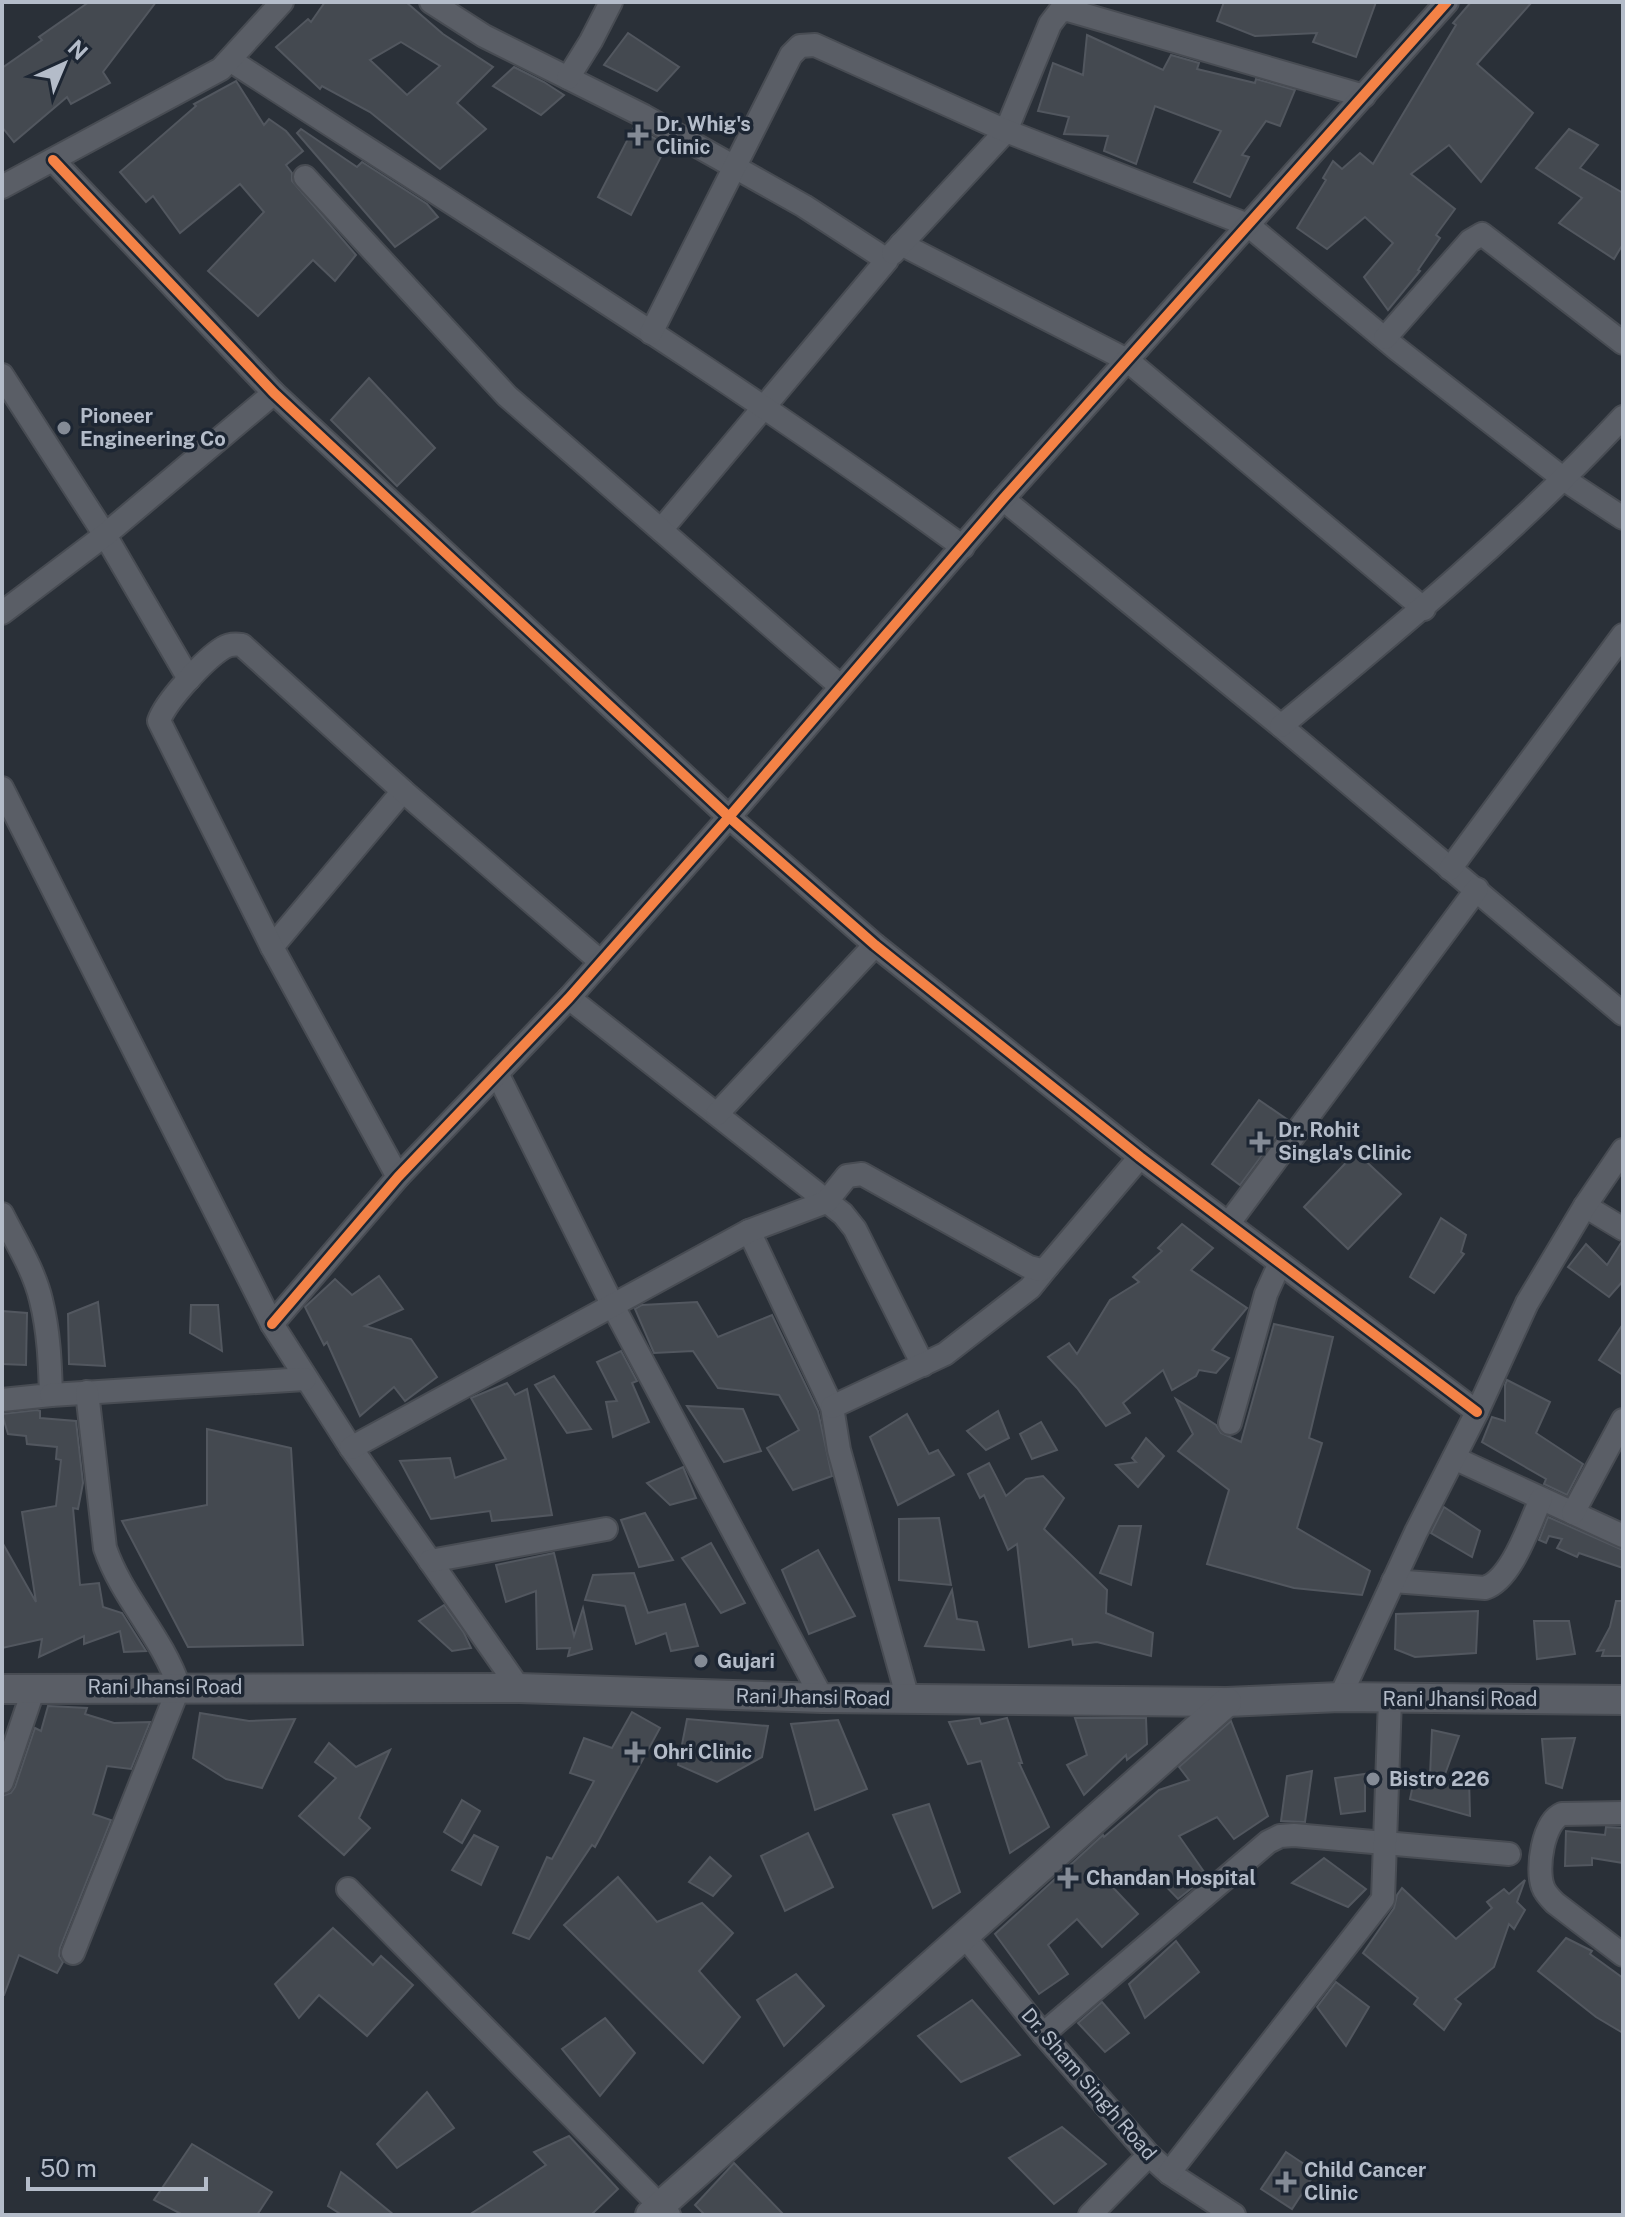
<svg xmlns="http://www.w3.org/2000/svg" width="1625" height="2217" viewBox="0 0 1625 2217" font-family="'Public Sans',sans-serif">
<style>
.building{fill:#444950;stroke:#52575f;stroke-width:2;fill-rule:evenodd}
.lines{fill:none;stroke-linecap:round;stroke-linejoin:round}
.minor-casing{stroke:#484c53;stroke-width:26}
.tertiary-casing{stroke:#484c53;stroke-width:32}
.minor{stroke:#5a5e66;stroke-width:22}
.tertiary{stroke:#5a5e66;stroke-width:28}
.cycleway-casing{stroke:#1d2633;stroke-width:15}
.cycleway{stroke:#f48246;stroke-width:10}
.poi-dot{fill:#848b96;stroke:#1d2633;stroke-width:3}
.labels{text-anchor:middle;stroke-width:7;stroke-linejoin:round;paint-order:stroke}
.poi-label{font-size:20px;font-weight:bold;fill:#b4bcc9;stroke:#1d2633;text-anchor:start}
.street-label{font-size:20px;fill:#b4bcc9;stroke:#1d2633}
</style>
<rect width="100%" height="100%" fill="#2a3038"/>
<g class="building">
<polygon points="89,2 156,2 103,72 110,83 71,104 67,97 14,142 2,127 2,68 42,40 39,37"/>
<path d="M325 2H406L443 34 493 67 457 103 486 129 440 169 370 112 322 86 320 89 276 47 308 19 311 22ZM401 42 440 66 407 95 370 60Z"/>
<polygon points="1224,2 1376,2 1356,57 1313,42 1317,33 1255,36 1217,21"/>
<polygon points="1471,2 1532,2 1477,64 1533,113 1481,182 1449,145 1411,174 1455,209 1436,235 1440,238 1418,270 1420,271 1388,310 1364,277 1393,243 1365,217 1327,249 1297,228 1326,180 1323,178 1333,161 1342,169 1360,153 1373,164 1456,25 1453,23"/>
<polygon points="628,33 679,67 657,91 604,65"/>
<polygon points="1087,35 1163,70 1171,55 1199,63 1197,69 1255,83 1256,79 1295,90 1280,126 1266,121 1242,155 1249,157 1230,197 1194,182 1221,131 1155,106 1136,164 1104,151 1108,136 1064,134 1069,117 1038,111 1053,63 1083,75"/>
<polygon points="514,67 544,82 564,95 541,115 493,86"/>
<polygon points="236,81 264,125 269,119 286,131 303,151 286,165 292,173 292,181 356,255 335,281 313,260 258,316 208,271 264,212 240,184 180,233 153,196 146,202 120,172 196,106 194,104"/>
<polygon points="634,127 667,145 631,215 598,197"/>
<polygon points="301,129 357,167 362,162 427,204 438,217 395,247 297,133"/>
<polygon points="1569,129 1598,145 1580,168 1623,193 1623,244 1614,259 1559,223 1582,198 1536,168"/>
<polygon points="369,378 435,448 397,486 331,420"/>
<polygon points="1259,1100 1288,1120 1240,1185 1212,1164"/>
<polygon points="1356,1152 1401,1194 1348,1249 1304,1207"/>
<polygon points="1441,1218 1466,1235 1461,1252 1464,1254 1434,1293 1410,1277"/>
<polygon points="1182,1224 1213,1248 1191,1270 1247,1308 1212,1350 1229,1358 1216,1373 1199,1370 1196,1376 1172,1390 1163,1370 1123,1403 1130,1413 1106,1426 1077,1388 1048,1357 1069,1343 1077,1354 1110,1300 1139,1282 1133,1277 1162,1251 1158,1248"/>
<polygon points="1621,1243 1623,1243 1623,1281 1609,1297 1568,1267 1586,1244 1607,1265"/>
<polygon points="379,1276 403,1309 365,1326 411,1339 437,1377 405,1401 394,1387 360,1416 327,1342 324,1345 305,1307 335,1279 352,1295"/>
<polygon points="98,1302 105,1366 69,1364 68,1314"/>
<polygon points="697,1302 718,1337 772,1315 818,1411 832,1476 793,1490 767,1448 799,1430 779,1395 718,1388 693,1351 654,1353 635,1309 642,1305"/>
<polygon points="191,1305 218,1305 222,1351 190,1333"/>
<polygon points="2,1311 27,1313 26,1365 2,1364"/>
<polygon points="1274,1324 1333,1337 1309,1438 1322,1443 1297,1528 1370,1571 1362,1595 1294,1588 1207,1564 1229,1490 1178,1451 1193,1434 1176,1399 1216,1425 1221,1433 1241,1442"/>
<polygon points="1623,1324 1623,1375 1599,1360"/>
<polygon points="621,1351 637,1381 632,1383 649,1422 613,1437 606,1402 617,1401 597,1362"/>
<polygon points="554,1376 591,1429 567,1433 535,1385"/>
<polygon points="1507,1380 1550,1402 1536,1433 1583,1464 1567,1495 1544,1484 1546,1479 1482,1442 1492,1417 1505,1421 1505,1385"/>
<polygon points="507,1383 515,1395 527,1389 552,1515 492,1521 490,1511 431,1519 400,1461 450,1458 455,1478 506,1459 471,1398"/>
<polygon points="687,1406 743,1409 761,1451 724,1462"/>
<polygon points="37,1410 40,1411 40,1418 76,1421 83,1483 78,1509 73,1508 80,1585 99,1583 103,1607 122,1613 146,1651 124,1652 120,1631 84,1644 84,1636 39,1657 42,1639 2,1648 2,1542 36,1602 22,1512 56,1506 61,1460 56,1459 57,1447 27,1444 26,1436 8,1434 2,1414"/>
<polygon points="998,1411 1009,1438 986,1450 967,1431"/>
<polygon points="907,1414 929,1454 938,1450 954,1475 898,1505 870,1437"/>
<polygon points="1041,1422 1057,1450 1032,1459 1020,1434"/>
<polygon points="207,1429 291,1448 303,1645 188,1647 122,1521 207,1505"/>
<polygon points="1146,1438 1164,1456 1138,1487 1116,1465 1136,1462 1132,1458"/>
<polygon points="989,1463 1006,1496 1026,1479 1043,1476 1064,1498 1044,1529 1107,1590 1106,1613 1153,1633 1151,1656 1097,1642 1073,1645 1072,1639 1029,1647 1017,1544 1008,1550 984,1495 980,1498 968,1474"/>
<polygon points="683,1467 696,1498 670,1505 647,1483"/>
<polygon points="1444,1507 1480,1531 1472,1557 1431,1533"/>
<polygon points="645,1513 673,1560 639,1567 621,1520"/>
<polygon points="1548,1517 1623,1550 1623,1568 1579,1553 1577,1557 1557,1548 1562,1539 1549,1536 1546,1543 1539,1540"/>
<polygon points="939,1518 951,1585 899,1580 899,1519"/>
<polygon points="1119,1526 1141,1526 1131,1585 1100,1573"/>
<polygon points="711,1543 745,1603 721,1613 682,1558"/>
<polygon points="818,1550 855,1616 809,1634 782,1570"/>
<polygon points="554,1553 574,1636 583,1608 592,1649 568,1656 570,1648 537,1649 536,1591 506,1602 496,1565"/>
<polygon points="634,1573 648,1613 685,1604 698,1646 671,1651 666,1633 636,1644 625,1606 585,1600 593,1575"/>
<polygon points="952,1590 957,1619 977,1622 984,1650 925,1646"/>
<polygon points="1616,1601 1623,1601 1623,1656 1602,1656 1604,1650 1597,1651 1610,1627"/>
<polygon points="444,1605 464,1633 471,1648 452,1651 419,1621"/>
<polygon points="1478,1611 1476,1653 1415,1657 1395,1649 1396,1614"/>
<polygon points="1534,1621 1569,1621 1575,1654 1537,1659"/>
<polygon points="48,1706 87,1708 85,1714 114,1723 150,1722 131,1769 107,1766 93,1814 111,1820 60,1948 59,1956 63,1962 57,1973 19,1955 4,1995 2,1995 2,1796 11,1793 15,1787 35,1728 41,1731"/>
<polygon points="632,1712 660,1728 595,1847 592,1845 529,1939 513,1933 547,1857 552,1859 594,1781 570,1773 584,1738 612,1748"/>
<polygon points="200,1713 249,1721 295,1719 262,1788 226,1779 193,1758"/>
<polygon points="979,1718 981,1724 1007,1718 1022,1763 1019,1763 1049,1827 1010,1853 981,1761 968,1764 949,1722"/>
<polygon points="1075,1718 1146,1718 1147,1744 1127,1760 1126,1755 1084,1795 1067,1765 1087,1755"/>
<polygon points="687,1719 768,1726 762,1757 717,1782 678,1765"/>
<polygon points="838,1720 867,1789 815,1810 791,1724"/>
<polygon points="1231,1721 1268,1816 1234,1839 1217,1817 1179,1836 1207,1876 1178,1899 1157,1877 1106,1880 1138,1914 1102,1947 1077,1919 1048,1945 1068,1974 1039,1994 995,1934 1103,1835 1104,1837 1159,1790 1189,1780 1179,1767"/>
<polygon points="1432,1730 1459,1736 1444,1777 1469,1779 1470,1816 1410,1799 1415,1775 1430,1776"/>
<polygon points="1575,1738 1562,1788 1546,1783 1542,1739"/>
<polygon points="329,1743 356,1767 390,1750 359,1818 370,1828 344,1855 299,1816 336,1778 315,1762"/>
<polygon points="1312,1771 1305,1822 1281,1821 1287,1776"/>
<polygon points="1365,1774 1365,1811 1341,1814 1335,1778"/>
<polygon points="462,1800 480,1811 462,1843 444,1832"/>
<polygon points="929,1804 960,1892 933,1908 893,1815"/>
<polygon points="1606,1827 1623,1828 1623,1863 1592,1858 1592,1865 1565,1866 1566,1831 1605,1835"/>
<polygon points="808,1833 833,1887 785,1911 761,1856"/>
<polygon points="474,1835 498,1847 481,1885 452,1870"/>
<polygon points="710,1857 731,1876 713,1896 689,1882"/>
<polygon points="1324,1858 1366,1889 1348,1907 1292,1883"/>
<polygon points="618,1877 657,1922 702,1903 733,1933 699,1971 740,2017 703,2063 564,1925"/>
<polygon points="1525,1880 1517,1902 1525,1910 1514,1929 1509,1924 1494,1967 1455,1999 1461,2004 1444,2030 1414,2004 1418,1998 1363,1953 1394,1908 1397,1895 1402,1888 1456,1939 1492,1908 1487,1902 1504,1889 1509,1894"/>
<polygon points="333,1928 373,1965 381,1956 413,1985 367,2036 319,1995 299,2018 275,1984"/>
<polygon points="1566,1938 1592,1951 1590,1954 1623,1978 1623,2033 1596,2017 1538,1971"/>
<polygon points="1176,1941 1199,1972 1145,2018 1129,1984"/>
<polygon points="796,1974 824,2006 784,2046 757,2000"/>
<polygon points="1336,1982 1369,2007 1346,2046 1317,2007"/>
<polygon points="972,2000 1020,2055 961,2082 918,2036"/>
<polygon points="1102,2002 1129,2033 1105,2052 1078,2023"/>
<polygon points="605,2018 635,2053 600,2096 562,2049"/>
<polygon points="427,2092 454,2128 397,2168 377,2144"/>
<polygon points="1062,2127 1106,2164 1054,2204 1009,2158"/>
<polygon points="569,2136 618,2189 591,2215 469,2215 546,2165 534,2152"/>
<polygon points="192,2144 272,2192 257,2215 183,2215 154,2200"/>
<polygon points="1286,2152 1316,2172 1292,2209 1261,2189"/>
<polygon points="734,2163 784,2215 705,2215 695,2205"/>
<polygon points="341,2172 355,2183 394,2215 342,2215 328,2206"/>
</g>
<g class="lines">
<g class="minor-casing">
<g id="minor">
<polyline points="431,2 484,36 644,116 804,206 887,260 661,530"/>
<path d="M230 60C476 220 726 374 963 547"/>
<polyline points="568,78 591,41 611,2"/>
<polyline points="53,160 274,393 729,817 875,945 1140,1157 1477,1412"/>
<polyline points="305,177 507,396 840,686"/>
<polyline points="2,187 221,69 282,2"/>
<polyline points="901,244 1127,360 1424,609"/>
<polyline points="893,253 1006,131 1050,24 1060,11 1068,10 1364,96"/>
<polyline points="651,333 791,55 800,46 815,45 1006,131 1248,225 1397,349 1565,480 1623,518"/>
<polyline points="1385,338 1470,241 1482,234 1623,343"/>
<polyline points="2,375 105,535 189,679"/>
<polyline points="1003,499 1281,726 1623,1014"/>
<polyline points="2,613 105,535 274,393"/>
<path d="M1281 726C1400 628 1518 530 1623 417"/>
<polyline points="2,788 272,1324 351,1448 519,1688"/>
<polyline points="1450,869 1623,635"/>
<polyline points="272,947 403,791"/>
<polyline points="569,998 843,1214 855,1229 923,1365"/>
<polyline points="498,1075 613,1306 822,1698"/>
<polyline points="717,1114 875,945"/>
<path d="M398 1177 272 947 159 721C165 702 205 659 223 648 229 644 235 644 242 645L403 791 601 962"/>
<polyline points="1585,1206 1623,1229"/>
<path d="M2 1214C16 1242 34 1270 41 1300 49 1332 50 1363 51 1395L2 1400"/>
<polyline points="1229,1223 1477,889"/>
<polyline points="749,1231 832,1407 839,1450 908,1699"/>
<polyline points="272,1324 398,1177 569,998 729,817 1003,499 1447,2"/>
<polyline points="51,1395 305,1379"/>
<polyline points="832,1407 945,1354 1030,1288 1047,1267"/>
<polyline points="1230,1423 1266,1294 1280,1263"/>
<polyline points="351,1448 749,1231 826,1202 847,1176 862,1174 1029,1267 1041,1270 1047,1267 1140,1157"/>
<polyline points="1454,1458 1623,1536"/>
<polyline points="1573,1513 1623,1420"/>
<polyline points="430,1561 606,1529"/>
<path d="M1393 1581 1485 1588C1512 1579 1529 1525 1541 1499"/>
<polyline points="1340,1697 1416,1532 1477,1412 1527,1303 1585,1206 1623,1150"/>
<polyline points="2,1782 34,1688"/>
<path d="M1623 1813 1562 1814C1543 1822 1536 1869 1543 1887 1545 1893 1550 1898 1555 1903L1623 1955"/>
<polyline points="348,1889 669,2215"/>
<polyline points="963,1934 1043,2034 1149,2155 1169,2173 1234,2215"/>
<path d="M73 1953 179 1687C162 1636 122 1598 105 1548L87 1392"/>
<polyline points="1043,2034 1268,1842 1280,1836 1294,1835 1509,1854"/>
<polyline points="1169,2173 1383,1899 1390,1699"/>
<polyline points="1090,2215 1149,2155"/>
</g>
</g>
<g class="tertiary-casing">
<g id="tertiary">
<polyline points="2,1689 519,1688 822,1698 1227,1702 1340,1697 1623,1700"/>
<polyline points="650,2215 1227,1702"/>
</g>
</g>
<use href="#minor" class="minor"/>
<use href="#tertiary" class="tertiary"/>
<g class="cycleway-casing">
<g id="cycleway">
<polyline points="53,160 274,393 729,817 875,945 1140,1157 1477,1412"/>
<polyline points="272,1324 398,1177 569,998 729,817 1003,499 1447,2"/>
</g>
</g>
<use href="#cycleway" class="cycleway"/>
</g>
<g class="poi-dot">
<path d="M634 123h8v8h8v8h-8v8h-8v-8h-8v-8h8z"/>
<circle cx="64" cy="428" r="8"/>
<path d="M1256 1130h8v8h8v8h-8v8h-8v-8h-8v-8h8z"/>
<circle cx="701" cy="1661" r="8"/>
<path d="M631 1740h8v8h8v8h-8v8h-8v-8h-8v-8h8z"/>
<circle cx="1373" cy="1779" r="8"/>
<path d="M1064 1866h8v8h8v8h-8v8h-8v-8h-8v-8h8z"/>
<path d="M1282 2170h8v8h8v8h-8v8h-8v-8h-8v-8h8z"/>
</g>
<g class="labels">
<g class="poi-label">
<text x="656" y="131">Dr. Whig's<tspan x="656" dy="23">Clinic</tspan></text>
<text x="80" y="423">Pioneer<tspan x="80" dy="23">Engineering Co</tspan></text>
<text x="1278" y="1137">Dr. Rohit<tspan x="1278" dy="23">Singla's Clinic</tspan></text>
<text x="717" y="1668">Gujari</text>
<text x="653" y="1759">Ohri Clinic</text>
<text x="1389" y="1786">Bistro 226</text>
<text x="1086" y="1885">Chandan Hospital</text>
<text x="1304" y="2177">Child Cancer<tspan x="1304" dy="23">Clinic</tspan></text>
</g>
<g class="street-label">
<text x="165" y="1694">Rani Jhansi Road</text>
<text transform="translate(813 1697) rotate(1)" y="7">Rani Jhansi Road</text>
<text x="1460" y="1706">Rani Jhansi Road</text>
<text transform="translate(1089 2084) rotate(49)" y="7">Dr. Sham Singh Road</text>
</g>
</g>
<rect width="1625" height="2217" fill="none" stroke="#b4bcc9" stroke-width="8"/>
<g transform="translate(64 64) rotate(44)" stroke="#1d2633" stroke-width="6" paint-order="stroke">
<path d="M0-6L14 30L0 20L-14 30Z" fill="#b4bcc9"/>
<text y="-12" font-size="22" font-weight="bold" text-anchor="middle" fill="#b4bcc9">N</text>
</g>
<path d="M28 2177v12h178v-12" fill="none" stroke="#b4bcc9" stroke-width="4"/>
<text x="40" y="2177" font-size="24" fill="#b4bcc9" stroke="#1d2633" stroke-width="6" paint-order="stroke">50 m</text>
</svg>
